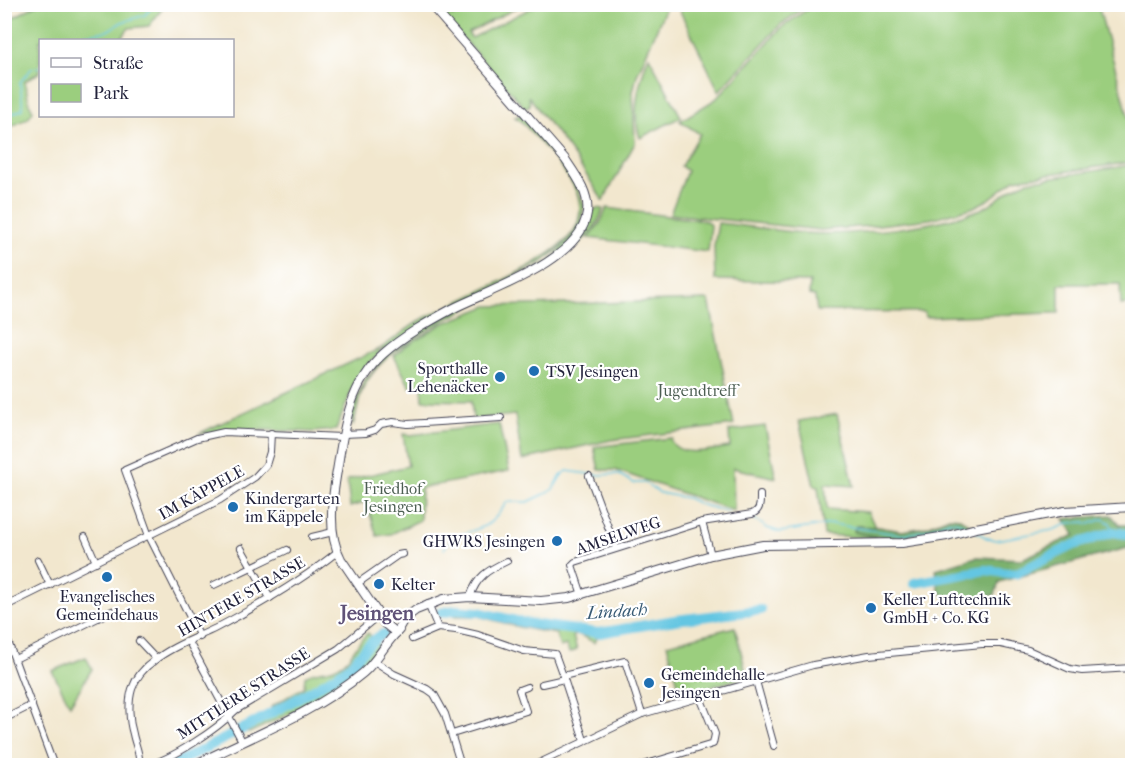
<svg xmlns="http://www.w3.org/2000/svg" width="1137" height="770" viewBox="0 0 1137 770" font-family="'IM FELL French Canon',serif">
<style>
.green{fill:#9bce7e;stroke:#5e785c;stroke-width:1.5}
.forest{fill:#7cb16d;stroke:#4f6a54;stroke-width:1.5}
.lines{fill:none;stroke-linecap:round;stroke-linejoin:round}
.stream{stroke:#64c6e2;stroke-width:1.5}
.river{stroke:#64c6e2;stroke-width:10}
.street-casing{stroke:#414051;stroke-width:8}
.secondary-casing{stroke:#414051;stroke-width:10}
.street{stroke:#fff;stroke-width:6}
.secondary{stroke:#fff;stroke-width:8}
.poi-dot{fill:#1f6fb2;stroke:#fff;stroke-width:2}
.labels{text-anchor:middle;stroke-width:4.5;stroke-linejoin:round;paint-order:stroke}
.poi-label{font-size:16px;fill:#22223b;stroke:#fff;text-anchor:start}
.park-label{font-size:16px;fill:#4c5e52;stroke:#fff}
.street-label{font-size:16px;fill:#22223b;stroke:#fff}
.water-label{font-size:18px;font-style:italic;fill:#395b75;stroke:#fff}
.quarter-label{font-size:20px;font-weight:bold;fill:#5f5278;stroke:#fff}
</style>
<rect width="100%" height="100%" fill="#fff"/>
<filter id="ink" filterUnits="userSpaceOnUse"><feTurbulence type="fractalNoise" baseFrequency=".0167" numOctaves="2"/><feDisplacementMap in="SourceGraphic" scale="12" xChannelSelector="R" yChannelSelector="G"/><feConvolveMatrix kernelMatrix="1 2 1 2 8 2 1 2 1" color-interpolation-filters="sRGB"/></filter>
<filter id="wash" filterUnits="userSpaceOnUse"><feTurbulence type="fractalNoise" baseFrequency=".008" numOctaves="4" result="noise"/><feDisplacementMap in="SourceGraphic" scale="24" xChannelSelector="R" yChannelSelector="G"/><feGaussianBlur stdDeviation="1.35" result="paint"/><feColorMatrix in="noise" values="0 0 0 0 0 0 0 0 0 0 0 0 0 0 0 0 0 1.4 0 .05"/><feComposite in="paint" operator="in"/></filter>
<g filter="url(#wash)">
<rect width="100%" height="100%" fill="#f2e7ce"/>
<g class="green">
<polygon points="815,4 1098,5 1132,129 1132,162 1015,179 988,200 972,208 930,219 870,226 821,230 670,214 687,171 681,166 700,134 680,121 716,99 782,27"/>
<polygon points="36,5 36,4 173,5 165,5 149,26 129,28 120,40 40,40 40,72 25,81 29,103 33,111 28,118 5,130 5,22"/>
<path d="M433 5H458L447 10 452 16 474 5H522L468 33 472 38 537 5H667L637 75 633 92 635 143 603 201C585 171 565 143 543 116 538 110 535 103 529 97L530 105 525 108Z"/>
<polygon points="677,5 808,5 780,25 719,91"/>
<path d="M649 56 681 117 640 138C631 112 639 81 649 56Z"/>
<path d="M520 115H523L551 146 574 178 584 205 581 224 570 240 543 261 382 351 381 348C396 338 410 326 426 317 463 298 550 264 573 232 579 223 581 212 579 201 575 177 537 139 520 120L515 117Z"/>
<path d="M1132 165V303L1121 305 1120 284H1059V313H1055L925 317 924 312 817 311 815 296 809 295 810 282 715 280 714 246 718 223C746 226 776 231 804 233 853 236 936 227 981 209 998 202 1009 186 1028 181Z"/>
<path d="M596 208 603 209C588 273 418 312 372 374 357 393 360 404 353 425L351 416 356 400 364 381 385 356 429 325 550 262Z"/>
<polygon points="607,208 706,221 711,226 708,252 588,238 600,223"/>
<polygon points="709,300 734,425 611,440 522,460 515,415 473,419 471,401 423,400 422,386 410,387 394,356 405,346 442,324 488,306"/>
<polygon points="379,349 380,353 364,368 356,379 336,430 313,432 238,429 198,434"/>
<polygon points="837,414 854,486 825,484 827,509 868,512 875,527 856,526 854,531 876,538 824,535 818,487 814,486 799,421"/>
<polygon points="499,424 509,471 421,488 420,520 391,534 377,536 366,502 350,507 347,480 408,466 403,434 410,435"/>
<path d="M765 426 776 478 733 468 734 511 615 470H599L594 447 672 438 671 441C680 459 713 449 730 447L729 431Z"/>
<polygon points="454,612 479,613 530,626 598,635 595,643 578,634 573,636 577,650 569,653 566,645 560,647 556,634 519,627 478,616 455,616"/>
<polygon points="735,627 747,677 681,694 667,644"/>
<path d="M368 633 379 646C350 690 294 711 249 733L243 730 271 716V707L304 687 305 676C318 668 328 673 340 665 353 658 356 642 368 633Z"/>
<polygon points="86,657 92,669 70,705 52,671"/>
</g>
<g class="forest">
<polygon points="1111,515 1120,525 1132,525 1132,547 999,582 995,595 952,602 939,591 936,569 976,557 1022,559 1075,535 1064,519"/>
<path d="M949 517 960 518 972 526 960 527 952 523C913 537 895 543 854 532L856 526 879 527 902 531 925 527Z"/>
</g>
<g class="lines">
<g class="stream">
<polyline points="72,40 77,36 107,31 122,22 145,15 155,4"/>
<polyline points="4,117 23,109 20,82 32,68 40,67"/>
<polyline points="752,517 767,528 780,532 832,524 902,535 924,531 949,521 958,522 966,527"/>
<polyline points="975,531 987,538 996,540 1053,530 1070,523 1085,522 1089,524 1103,519 1110,523 1113,532"/>
<path d="M444 549C453 532 474 533 488 524 497 518 501 510 507 502H528L547 493 553 489 561 476 567 471 596 475 618 474 634 483H645L660 493 687 498 702 505 729 512"/>
</g>
<g class="river">
<polyline points="914,583 985,570 1015,574 1074,545 1113,532 1132,535"/>
<polyline points="440,613 456,610 479,612 530,624 599,633 675,620 761,610"/>
<path d="M170 766C229 737 288 706 343 671 359 660 365 643 383 634"/>
</g>
</g>
</g>
<g filter="url(#ink)">
<g class="lines">
<g class="street-casing">
<g id="street">
<polyline points="343,434 366,433 375,430 381,424 393,422 408,424 501,418"/>
<polyline points="589,476 616,548"/>
<polyline points="702,522 711,555"/>
<polyline points="85,537 96,562"/>
<polyline points="312,537 333,532"/>
<polyline points="241,548 270,598"/>
<polyline points="38,560 50,585"/>
<polyline points="358,583 398,555 403,554"/>
<polyline points="214,585 287,550"/>
<path d="M582 595 572 565 575 562 702 522 752 514C761 510 760 503 760 495"/>
<path d="M470 597C477 576 488 570 507 561"/>
<polyline points="428,604 438,628"/>
<polyline points="4,607 220,500 255,477 266,465 270,452 271,433"/>
<polyline points="4,631 54,766"/>
<polyline points="200,637 149,536 125,470 197,438 224,432 342,437"/>
<polyline points="412,639 438,628 456,630 478,635 524,651 555,654 563,676 625,661 642,714"/>
<polyline points="139,641 156,659"/>
<polyline points="189,642 242,741"/>
<polyline points="15,659 112,611"/>
<polyline points="374,661 394,674 427,689 434,694 445,714 461,766"/>
<polyline points="563,676 584,740"/>
<polyline points="756,681 774,746"/>
<polyline points="542,684 564,679"/>
<polyline points="4,719 32,705"/>
<polyline points="452,734 526,711 519,690 527,687"/>
<path d="M139 766C141 755 135 745 133 734 129 721 128 702 132 689 136 677 145 667 155 660 172 646 196 638 216 628 258 606 300 582 337 552"/>
<path d="M145 766C172 760 217 729 236 710L338 649 380 614"/>
<polyline points="533,766 642,714 813,665 869,655 982,644 1001,644 1028,650 1070,669 1082,671 1132,668"/>
<polyline points="640,766 713,744 715,734 700,697"/>
</g>
</g>
<g class="secondary-casing">
<g id="secondary">
<path d="M396 633 385 624 341 559C326 531 333 494 338 465 344 425 351 382 383 354 403 336 428 322 452 309 489 290 581 261 587 213 590 193 575 174 565 159L430 4"/>
<polyline points="396,633 404,619 416,610 444,599 470,597 541,601 569,598 711,555 763,545 902,543 947,536 976,528 1065,511 1132,507"/>
<path d="M192 766C246 739 317 712 363 673 377 661 385 643 399 630"/>
</g>
</g>
<use href="#street" class="street"/>
<use href="#secondary" class="secondary"/>
</g>
</g>
<g class="poi-dot">
<circle cx="534" cy="371" r="6"/>
<circle cx="500" cy="377" r="6"/>
<circle cx="233" cy="507" r="6"/>
<circle cx="557" cy="541" r="6"/>
<circle cx="107" cy="577" r="6"/>
<circle cx="379" cy="584" r="6"/>
<circle cx="871" cy="608" r="6"/>
<circle cx="649" cy="683" r="6"/>
</g>
<g class="labels">
<g class="poi-label">
<text x="488" y="374" text-anchor="end">Sporthalle<tspan x="488" dy="18">Lehenäcker</tspan></text>
<text x="546" y="377">TSV Jesingen</text>
<text x="245" y="504">Kindergarten<tspan x="245" dy="18">im Käppele</tspan></text>
<text x="545" y="547" text-anchor="end">GHWRS Jesingen</text>
<text x="391" y="590">Kelter</text>
<text x="107" y="602" text-anchor="middle">Evangelisches<tspan x="107" dy="18">Gemeindehaus</tspan></text>
<text x="883" y="605">Keller Lufttechnik<tspan x="883" dy="18">GmbH + Co. KG</tspan></text>
<text x="661" y="680">Gemeindehalle<tspan x="661" dy="18">Jesingen</tspan></text>
</g>
<g class="park-label">
<text x="697" y="396">Jugendtreff</text>
<text x="393" y="494">Friedhof<tspan x="393" dy="18">Jesingen</tspan></text>
</g>
<g class="street-label">
<text transform="translate(201 492) rotate(-29)" y="6">IM KÄPPELE</text>
<text transform="translate(618 535) rotate(-19)" y="6">AMSELWEG</text>
<text transform="translate(241 596) rotate(-30)" y="6">HINTERE STRASSE</text>
<text transform="translate(243 693) rotate(-33)" y="6">MITTLERE STRASSE</text>
</g>
<g class="water-label">
<text transform="translate(617 611) rotate(-4)" y="6">Lindach</text>
</g>
<g class="quarter-label">
<text x="377" y="620">Jesingen</text>
</g>
</g>
<rect width="1137" height="770" fill="none" stroke="#fff" stroke-width="24"/>
<rect x="39" y="39" width="195" height="78" fill="#ffffff" stroke="#a7a7b1" stroke-width="1.5"/>
<rect x="51" y="58" width="30" height="9" fill="#ffffff" stroke="#a7a7b1" stroke-width="1.5"/>
<text x="93" y="69" font-size="18" fill="#22223b">Straße</text>
<rect x="51" y="84" width="30" height="18" fill="#9bce7e" stroke="#a7a7b1" stroke-width="1.5"/>
<text x="93" y="99" font-size="18" fill="#22223b">Park</text>
</svg>
